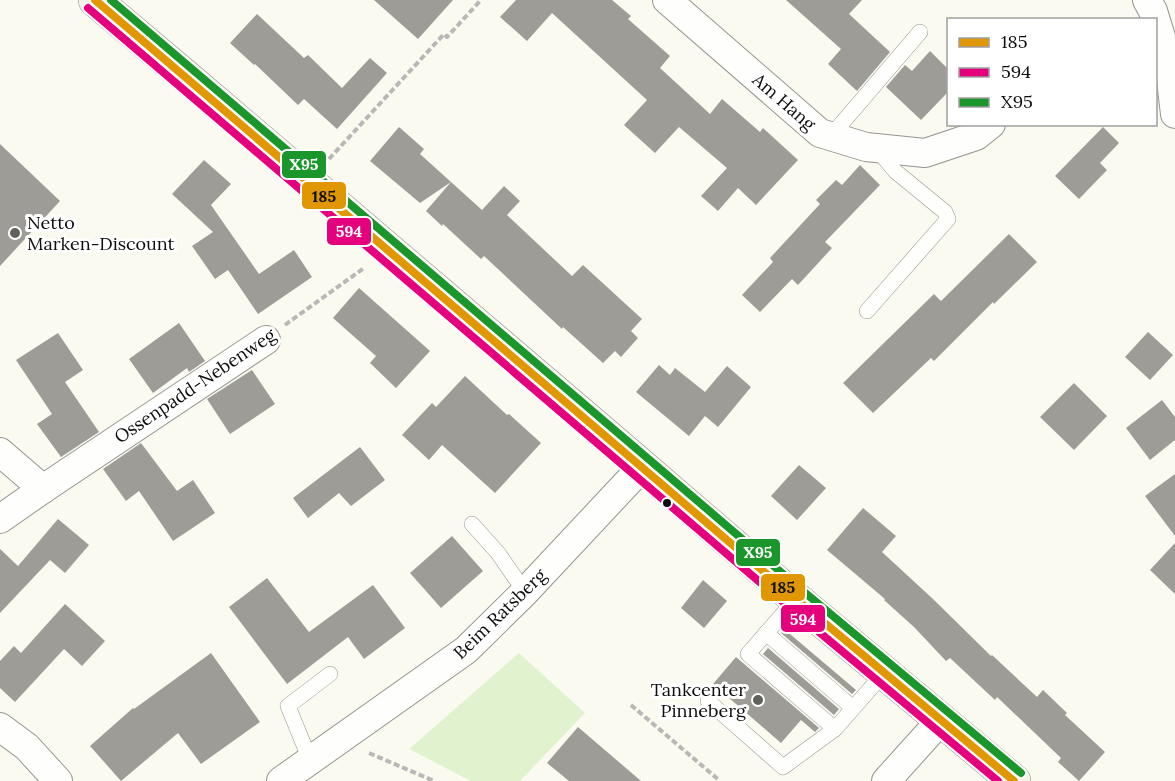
<svg xmlns="http://www.w3.org/2000/svg" width="1175" height="781" viewBox="0 0 1175 781" font-family="Lora,serif">
<style>
.green{fill:#e0f3ce}
.building{fill:#9e9c97}
.lines{fill:none;stroke-linecap:round;stroke-linejoin:round}
.lane-casing{stroke:#949490;stroke-width:16}
.street-casing{stroke:#949490;stroke-width:30}
.secondary-casing{stroke:#8b8a86;stroke-width:34}
.path{stroke:#b8b8b6;stroke-width:4;stroke-dasharray:6 3;stroke-linecap:butt}
.lane{stroke:#fefefd;stroke-width:15}
.street{stroke:#fefefd;stroke-width:28}
.secondary{stroke:#f4f5e8;stroke-width:33}
.bus-1-casing{stroke:#fff;stroke-width:12}
.bus-2-casing{stroke:#fff;stroke-width:12}
.bus-3-casing{stroke:#fff;stroke-width:12}
.bus-1{stroke:#e09701;stroke-width:8}
.bus-2{stroke:#e5007d;stroke-width:8}
.bus-3{stroke:#1a962b;stroke-width:8}
.poi-dot{fill:#60605d;stroke:#fff;stroke-width:2}
.bus-dot{fill:#0d0d0d;stroke:#fff;stroke-width:2}
.labels{text-anchor:middle;stroke-width:6;stroke-linejoin:round;paint-order:stroke}
.street-label{font-size:18px;fill:#0d0d0d;stroke:#fff}
.poi-label{font-size:18px;fill:#0d0d0d;stroke:#fff;text-anchor:start}
.line-badge{stroke:#fff;stroke-width:2}
.badge-label{font-size:16px;text-anchor:middle;font-weight:bold;fill:#fff}
.pale-badge-label{font-size:16px;text-anchor:middle;font-weight:bold;fill:#111}
</style>
<rect width="100%" height="100%" fill="#fbfaf1"/>
<polygon class="green" points="519,653 585,713 520,781 471,781 409,749"/>
<g class="building">
<polygon points="374,0 453,0 418,39"/>
<polygon points="516,0 612,0 631,16 628,19 670,56 660,68 710,114 722,99 760,132 763,128 798,160 756,205 738,188 718,211 701,196 727,168 679,127 655,153 624,125 647,100 552,13 527,41 500,17"/>
<polygon points="786,0 862,0 849,14 890,52 857,91 828,64 841,49"/>
<polygon points="257,14 304,58 308,55 342,88 370,58 387,73 337,129 304,99 298,105 255,64 254,65 230,43"/>
<polygon points="930,51 948,69 948,92 921,120 886,87 905,65 912,71"/>
<polygon points="399,127 424,149 420,154 482,210 504,186 520,201 507,215 572,276 583,265 642,319 631,331 638,338 621,357 615,351 603,363 563,327 562,329 484,256 481,259 443,224 442,226 426,211 451,182 420,203 370,161"/>
<polygon points="1103,127 1119,143 1100,163 1107,170 1079,199 1055,176"/>
<polygon points="0,144 60,201 0,266"/>
<polygon points="204,160 231,184 211,205 259,274 294,250 312,277 258,314 228,270 215,279 192,246 213,232 172,194"/>
<polygon points="860,165 880,185 825,242 832,248 798,285 792,279 760,312 742,295 773,262 770,258 820,204 816,200 836,180 842,185"/>
<polygon points="1009,234 1037,262 994,304 993,302 934,361 931,358 873,413 843,383 934,294 941,301"/>
<polygon points="359,288 430,351 396,388 370,363 376,356 333,318"/>
<polygon points="179,323 205,361 189,372 187,368 153,393 129,359"/>
<polygon points="1148,332 1173,355 1150,380 1125,357"/>
<polygon points="58,333 83,370 65,382 99,432 61,457 37,424 52,414 16,360"/>
<polygon points="659,365 670,375 675,368 705,392 727,366 751,387 718,427 705,416 689,436 636,392"/>
<polygon points="252,370 275,404 230,434 207,399"/>
<polygon points="465,376 507,415 509,414 541,443 495,493 442,445 429,460 402,435 432,403 436,407"/>
<polygon points="1074,383 1107,416 1074,450 1040,417"/>
<polygon points="1162,400 1175,417 1175,440 1150,460 1126,428"/>
<polygon points="141,443 177,491 193,480 215,513 173,541 139,491 126,501 103,469"/>
<polygon points="360,447 385,480 351,506 339,493 308,518 293,498"/>
<polygon points="799,465 826,488 797,520 771,496"/>
<polygon points="1175,474 1175,536 1145,496"/>
<polygon points="863,508 896,536 882,552 933,599 991,656 992,655 1037,697 1043,690 1067,713 1065,715 1105,752 1079,781 1058,762 1061,758 997,697 995,700 950,658 946,661 914,627 884,600 885,599 827,550"/>
<polygon points="58,519 89,545 65,573 50,560 0,613 0,549 18,566"/>
<polygon points="452,536 483,571 441,608 410,573"/>
<polygon points="1175,543 1175,594 1150,570"/>
<polygon points="267,578 309,632 373,585 405,628 364,659 348,637 287,684 229,607"/>
<polygon points="703,580 727,601 704,628 681,608"/>
<polygon points="65,604 105,641 82,666 64,649 15,702 0,688 0,661 14,646 21,653"/>
<polygon points="784,629 856,690 852,694 781,633"/>
<polygon points="768,648 839,709 834,715 763,654"/>
<polygon points="211,653 260,722 201,764 178,733 121,781 90,746 133,708 134,709"/>
<polygon points="736,657 750,669 819,728 815,732 801,720 781,743 713,684"/>
<polygon points="578,727 641,781 569,781 547,763"/>
</g>
<g class="lines">
<g class="lane-casing">
<g id="lane">
<polyline points="831,136 920,32"/>
<polyline points="867,311 948,219 945,212 895,171 877,149"/>
<polyline points="472,524 498,553 525,592"/>
<polyline points="796,599 748,654 835,729 884,673"/>
<polyline points="766,633 853,708"/>
<polyline points="708,701 783,767 835,729"/>
<polyline points="310,760 288,706 330,674"/>
</g>
</g>
<g class="street-casing">
<g id="street">
<polyline points="667,0 820,133 866,147 925,153 976,136 991,124"/>
<polyline points="1147,0 1153,11 1169,63 1175,114"/>
<polyline points="0,452 43,489"/>
<polyline points="0,519 43,489 266,340"/>
<polyline points="0,727 27,747 58,781"/>
<polyline points="281,781 466,650 525,592 642,467"/>
<polyline points="886,781 941,720"/>
</g>
</g>
<g class="secondary-casing">
<polyline id="secondary" points="95,0 191,81 615,443 796,599 1014,781"/>
</g>
<g class="path">
<polyline points="329,159 444,34 447,37 481,0"/>
<polyline points="285,325 364,268"/>
<polyline points="631,705 720,781"/>
<polyline points="369,753 434,781"/>
</g>
<use href="#lane" class="lane"/>
<use href="#street" class="street"/>
<use href="#secondary" class="secondary"/>
<g class="bus-1-casing">
<polyline id="bus-1" points="95,0 796,599 1014,781"/>
</g>
<g class="bus-2-casing">
<polyline id="bus-2" points="88,8 789,607 998,781"/>
</g>
<g class="bus-3-casing">
<polyline id="bus-3" points="111,0 803,591 1021,773"/>
</g>
<use href="#bus-1" class="bus-1"/>
<use href="#bus-2" class="bus-2"/>
<use href="#bus-3" class="bus-3"/>
</g>
<g class="poi-dot">
<circle cx="15" cy="233" r="6"/>
<circle cx="758" cy="700" r="6"/>
</g>
<circle class="bus-dot" cx="667" cy="503" r="5"/>
<g class="labels">
<g class="street-label">
<text transform="translate(784 102) rotate(41)" y="6">Am Hang</text>
<text transform="translate(195 386) rotate(-34)" y="6">Ossenpadd-Nebenweg</text>
<text transform="translate(500 614) rotate(-44)" y="6">Beim Ratsberg</text>
</g>
<g class="poi-label">
<text x="27" y="229">Netto<tspan x="27" dy="21">Marken-Discount</tspan></text>
<text x="746" y="696" text-anchor="end">Tankcenter<tspan x="746" dy="21">Pinneberg</tspan></text>
</g>
</g>
<g class="line-badge">
<rect x="281" y="150" width="46" height="29" rx="6" fill="#1a962b"/>
<rect x="301" y="181" width="46" height="29" rx="6" fill="#e09701"/>
<rect x="326" y="217" width="46" height="29" rx="6" fill="#e5007d"/>
<rect x="735" y="538" width="46" height="29" rx="6" fill="#1a962b"/>
<rect x="760" y="573" width="46" height="29" rx="6" fill="#e09701"/>
<rect x="780" y="604" width="46" height="29" rx="6" fill="#e5007d"/>
</g>
<g class="badge-label">
<text x="304" y="170">X95</text>
<text x="349" y="237">594</text>
<text x="758" y="558">X95</text>
<text x="803" y="625">594</text>
</g>
<g class="pale-badge-label">
<text x="324" y="202">185</text>
<text x="783" y="593">185</text>
</g>
<rect x="947" y="18" width="210" height="108" fill="#ffffff" stroke="#9e9e9e" stroke-width="1.5"/>
<rect x="959" y="38" width="30" height="9" fill="#e09701" stroke="#9e9e9e" stroke-width="1.5"/>
<text x="1001" y="48" font-size="18" fill="#0d0d0d">185</text>
<rect x="959" y="68" width="30" height="9" fill="#e5007d" stroke="#9e9e9e" stroke-width="1.5"/>
<text x="1001" y="78" font-size="18" fill="#0d0d0d">594</text>
<rect x="959" y="98" width="30" height="9" fill="#1a962b" stroke="#9e9e9e" stroke-width="1.5"/>
<text x="1001" y="108" font-size="18" fill="#0d0d0d">X95</text>
</svg>
